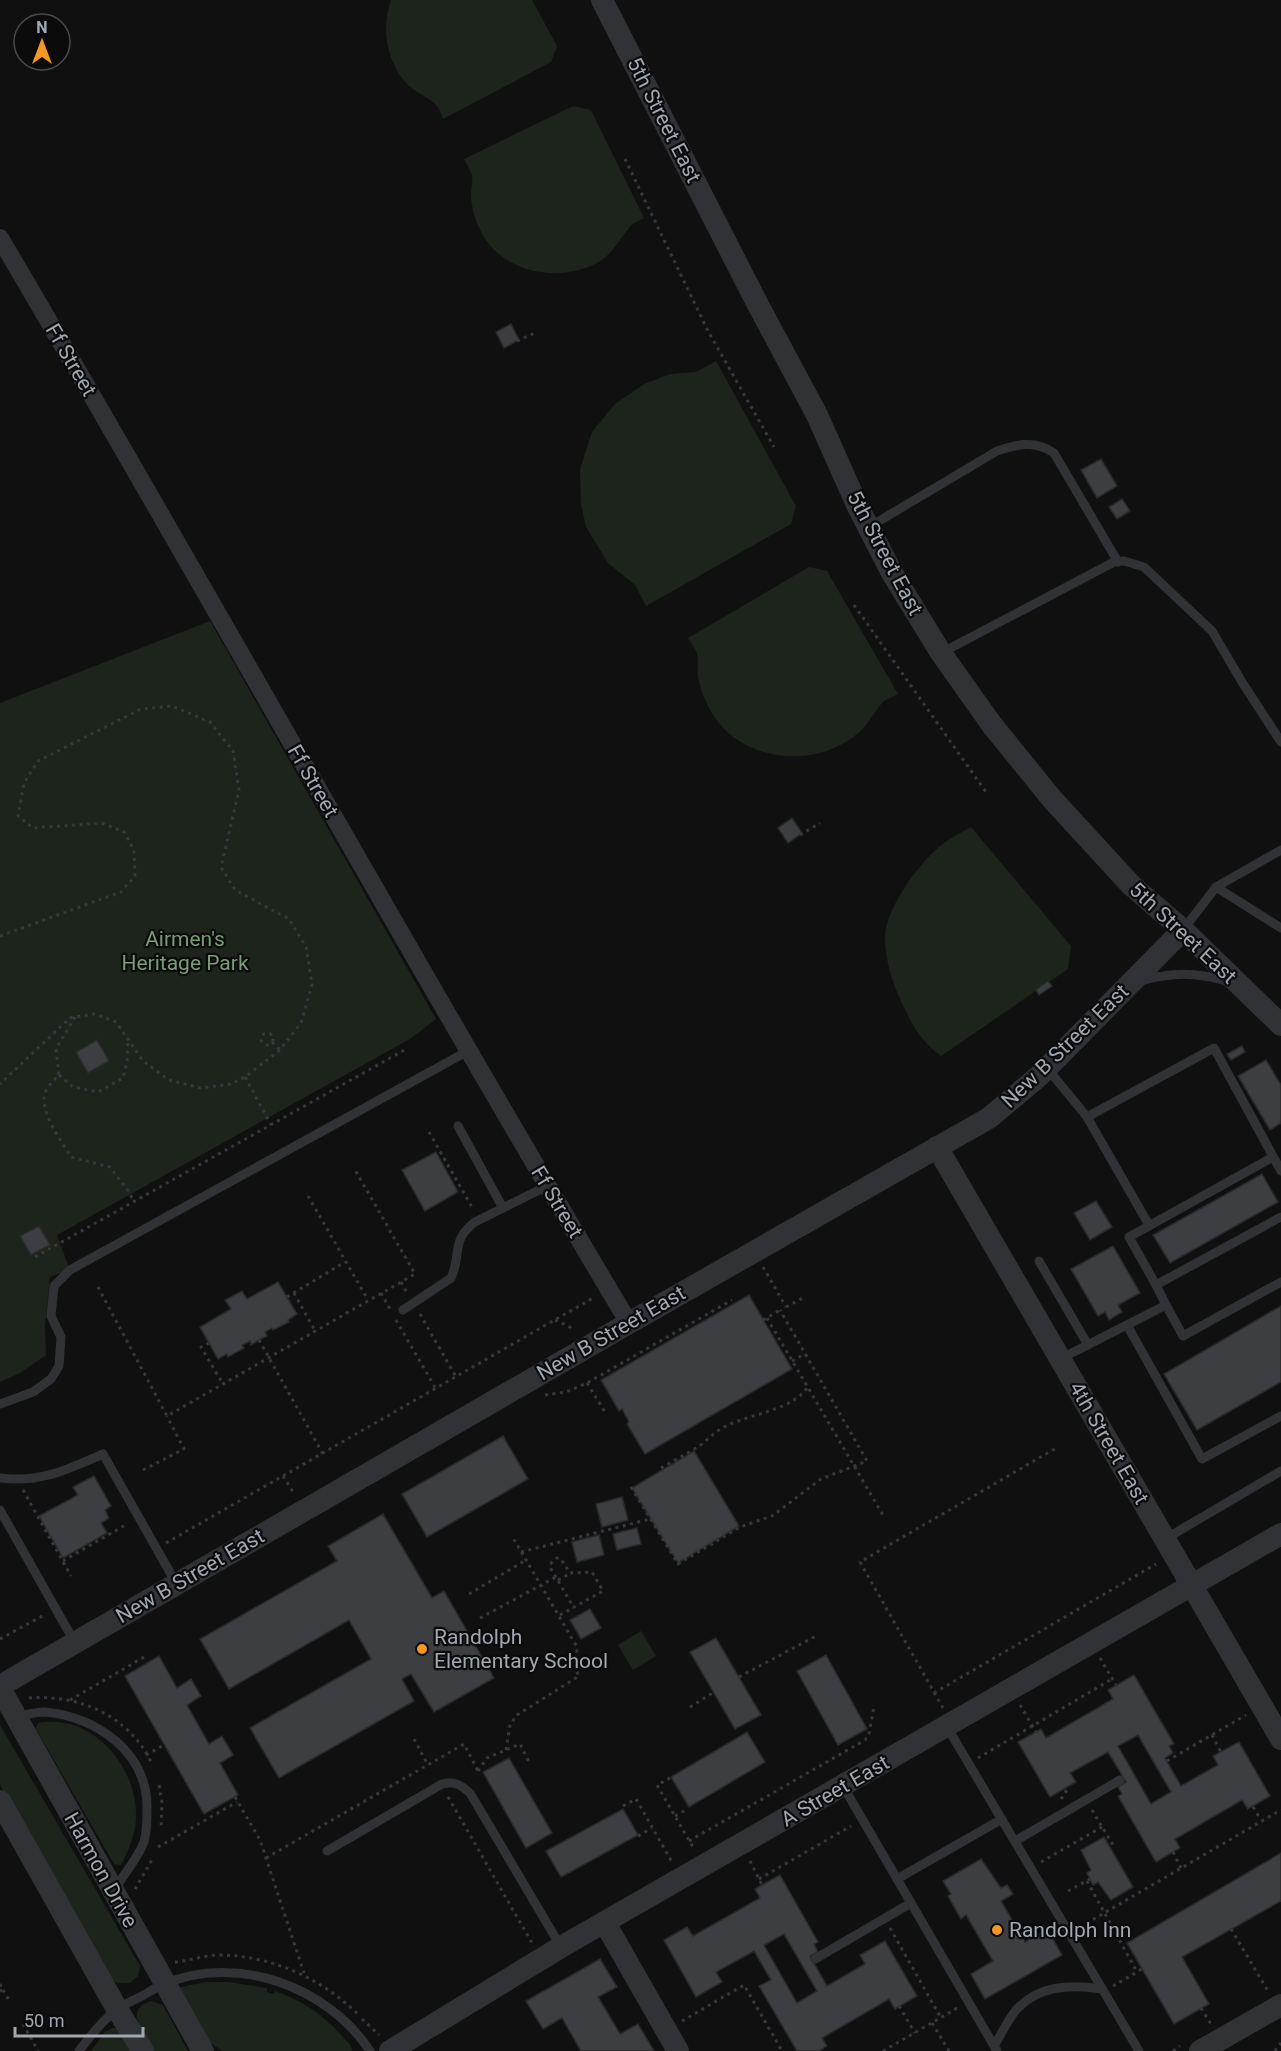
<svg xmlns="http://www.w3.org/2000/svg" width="1281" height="2051" viewBox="0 0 1281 2051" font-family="Roboto,sans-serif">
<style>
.green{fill:#1c241c}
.building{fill:#3c3e41;stroke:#2a2a2d;stroke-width:1.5;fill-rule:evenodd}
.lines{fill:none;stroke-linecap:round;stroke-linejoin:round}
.path{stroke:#37393d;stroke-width:3;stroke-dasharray:3 4.5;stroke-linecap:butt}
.service{stroke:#313236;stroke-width:9}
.minor{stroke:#313236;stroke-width:18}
.tertiary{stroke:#313236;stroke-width:22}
.poi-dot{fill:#f49725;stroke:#0b0b0c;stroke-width:2}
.labels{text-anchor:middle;stroke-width:4.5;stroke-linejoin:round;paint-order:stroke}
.street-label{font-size:21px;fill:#a0a8b2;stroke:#0b0b0c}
.park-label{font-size:21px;fill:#799e77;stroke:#0b0b0c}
.poi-label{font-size:21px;fill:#a0a8b2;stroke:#0b0b0c;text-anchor:start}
</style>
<rect width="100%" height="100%" fill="#101011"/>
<g class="green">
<path d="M391 0H532L557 46 551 62 443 119C441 114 439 107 434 103 426 96 415 92 407 84 386 61 381 28 391 0Z"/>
<path d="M573 106 591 110 644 218C639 221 632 223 629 228 618 241 612 256 595 264 554 284 496 271 478 225 474 216 471 204 471 194 471 188 473 181 472 176 471 170 466 164 464 159Z"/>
<polygon points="716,361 796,506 791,524 646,606 635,585 608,563 586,527 581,504 580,469 592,432 615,404 644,384 670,374 696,372"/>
<path d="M809 567 827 571 898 694C893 697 886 699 882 703 871 716 869 726 852 738 807 770 736 760 709 708 704 698 700 688 698 677 697 670 699 661 697 654 696 649 691 643 688 638Z"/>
<polygon points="210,621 436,1019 410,1039 57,1235 70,1270 50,1277 45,1326 46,1355 20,1373 0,1382 0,703"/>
<path d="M971 827 1071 946 1068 969 941 1056C922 1043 910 1022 901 1001 892 982 884 956 885 935 887 906 921 860 944 843 952 837 962 832 971 827Z"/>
<polygon points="641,1631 656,1656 633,1670 618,1645"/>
<path d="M38 1723C92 1713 137 1766 136 1816 136 1834 129 1849 121 1865L114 1864 36 1729Z"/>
<polygon points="0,1725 140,1966 138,1976 130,1983 118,1983 113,1981 0,1785"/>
<path d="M206 1982H229L267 1988V1992L273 1994 275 1991C309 2003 328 2019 351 2046L352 2051H222L207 2040 179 1991 181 1987Z"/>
<path d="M151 2001 163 2005 188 2051H154C145 2035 122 2009 151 2001Z"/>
<polygon points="112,2028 116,2028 132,2051 91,2051 105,2032"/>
</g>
<g class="building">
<polygon points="511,324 519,340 504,348 496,332"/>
<polygon points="1101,459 1117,486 1097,498 1081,470"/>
<polygon points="1122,499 1130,511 1117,519 1109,507"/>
<polygon points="792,818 802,833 788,843 778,828"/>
<polygon points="1048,981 1052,986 1039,995 1036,990"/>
<polygon points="97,1040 109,1061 88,1073 76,1052"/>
<polygon points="1242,1046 1245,1052 1231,1060 1227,1054"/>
<polygon points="1266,1060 1281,1085 1281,1123 1270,1130 1238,1076"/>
<polygon points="436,1152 458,1192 425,1211 402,1170"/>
<polygon points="1262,1174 1278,1202 1170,1263 1153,1235"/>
<polygon points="1096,1201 1112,1227 1090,1240 1074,1213"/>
<polygon points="39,1226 50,1245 31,1255 20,1236"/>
<polygon points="1113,1246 1140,1293 1118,1305 1122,1312 1109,1320 1105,1312 1098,1316 1071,1269"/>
<polygon points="278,1282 297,1314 288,1320 289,1322 273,1330 272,1328 265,1332 267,1336 259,1340 251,1345 250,1341 242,1345 244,1348 228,1357 227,1354 218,1359 200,1327 231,1309 225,1300 242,1291 247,1299"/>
<polygon points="749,1295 792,1369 645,1454 627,1424 629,1422 622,1409 619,1411 601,1380"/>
<polygon points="1281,1306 1281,1382 1197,1430 1164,1374"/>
<polygon points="503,1436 528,1479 427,1537 402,1494"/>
<polygon points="694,1451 739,1526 678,1563 632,1488"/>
<polygon points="94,1476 111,1506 105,1510 109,1518 101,1523 107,1533 63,1558 39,1516 78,1495 73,1487"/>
<polygon points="622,1497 628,1520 602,1527 596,1504"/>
<polygon points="383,1514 432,1598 444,1591 494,1678 434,1712 411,1674 402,1679 414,1701 279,1778 250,1728 371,1659 349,1620 229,1689 200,1639 337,1561 328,1546"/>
<polygon points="637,1528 641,1544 617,1550 613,1534"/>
<polygon points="599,1535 604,1555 577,1562 572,1542"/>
<polygon points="590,1609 601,1628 581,1639 570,1620"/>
<polygon points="716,1638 761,1715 735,1729 690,1652"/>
<polygon points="826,1655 867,1729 838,1745 797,1671"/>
<polygon points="159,1656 177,1688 191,1679 201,1696 187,1705 209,1744 222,1736 233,1755 220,1763 238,1795 204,1814 125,1676"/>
<path d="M1134 1675 1174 1744 1169 1746 1173 1753 1165 1758 1181 1786 1218 1765 1213 1756 1239 1742 1270 1796 1248 1809 1242 1800 1175 1839 1180 1848 1156 1862 1118 1796 1122 1794 1118 1787 1126 1782 1108 1752 1070 1773 1076 1782 1050 1797 1018 1742 1041 1729 1046 1738 1113 1699 1108 1690ZM1138 1735 1171 1792 1151 1804 1118 1746Z"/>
<polygon points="747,1732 765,1762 689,1807 671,1777"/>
<polygon points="509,1758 552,1833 526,1848 483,1772"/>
<polygon points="623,1809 638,1835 561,1877 546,1851"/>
<polygon points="1104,1837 1133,1887 1111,1900 1098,1882 1093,1885 1087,1873 1091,1870 1081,1850"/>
<polygon points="1281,1853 1281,1901 1182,1957 1209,2004 1174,2024 1127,1943"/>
<polygon points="981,1859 1001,1888 1007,1885 1013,1894 1001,1901 1025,1942 1047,1929 1062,1955 985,1999 971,1974 993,1961 966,1915 961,1919 948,1896 951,1894 943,1881"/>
<path d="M780 1875 818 1942 814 1944 818 1952 810 1956 827 1986 865 1964 860 1955 885 1941 917 1996 895 2009 889 1999 822 2038 827 2046 819 2051H797L759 1986 771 1980 754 1951 716 1972 722 1982 696 1997 664 1940 687 1927 693 1936 760 1898 755 1889ZM784 1934 817 1991 797 2003 764 1945Z"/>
<polygon points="600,1959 617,1987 598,1997 620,2034 638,2024 654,2051 581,2051 562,2018 543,2029 526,2001"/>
</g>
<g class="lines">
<g class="path">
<polyline points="625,159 708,331 774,447"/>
<polyline points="517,341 535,333"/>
<polyline points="854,605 986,792"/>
<polyline points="800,835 820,823"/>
<polyline points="0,936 121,892 135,876 134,850 124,832 102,823 33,828 18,816 24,783 38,761 141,709 172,706 210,722 233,751 239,790 221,867 235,890 289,919 306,947 312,984 301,1023 280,1050 245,1077 231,1084 201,1088 169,1080 143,1061 116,1022 94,1014 70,1018 0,1084"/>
<path d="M75 1017 56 1049 59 1075C53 1081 44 1089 44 1099 44 1119 61 1140 71 1157L110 1167 129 1192 134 1202"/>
<circle cx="267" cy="1039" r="6"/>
<polyline points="272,1042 280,1050"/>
<polyline points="59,1075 73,1087 98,1092 123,1078 127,1062 128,1040"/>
<polyline points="245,1077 271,1125"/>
<polyline points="429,1132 473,1209"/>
<polyline points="308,1196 368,1300"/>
<polyline points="35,1257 408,1048"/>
<polyline points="763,1267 786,1307"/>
<polyline points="401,1282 407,1293"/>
<polyline points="98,1287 167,1416 415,1274 355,1170"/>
<polyline points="294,1293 315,1331"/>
<polyline points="381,1293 390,1309"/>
<polyline points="287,1297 345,1262"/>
<polyline points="786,1307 805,1297"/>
<polyline points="420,1314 456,1377"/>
<polyline points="767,1318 883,1515"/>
<polyline points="396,1320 436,1389"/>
<polyline points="555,1320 570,1327 572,1332"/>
<polyline points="763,1320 780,1310"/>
<polyline points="259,1340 323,1454"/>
<polyline points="209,1343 201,1347 223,1384"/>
<polyline points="792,1361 805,1354"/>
<polyline points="587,1383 605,1412"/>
<polyline points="545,1395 566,1392 587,1383 732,1300"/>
<path d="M661 1468C673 1461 686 1454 698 1447 707 1440 715 1432 724 1427 751 1413 789 1412 808 1387"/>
<polyline points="143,1470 184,1449 167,1416"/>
<polyline points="283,1476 295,1495"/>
<polyline points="631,1487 678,1564 740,1527 772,1516 821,1479 867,1461 780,1310"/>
<polyline points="23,1490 71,1576"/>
<polyline points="166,1543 593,1298"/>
<polyline points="521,1552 650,1519"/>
<polyline points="63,1561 127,1524"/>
<polyline points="558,1580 569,1574"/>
<polyline points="469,1594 526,1560"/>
<polyline points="560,1615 603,1591 592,1572 570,1573 561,1559 557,1558 550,1564 551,1569 574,1608"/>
<polyline points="480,1618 556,1577"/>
<polyline points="0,1639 46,1614"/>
<polyline points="1100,1658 1116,1685"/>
<polyline points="739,1677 818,1635"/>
<polyline points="934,1693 1156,1564"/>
<path d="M29 1698C79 1694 130 1716 152 1764"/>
<polyline points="70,1700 146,1656"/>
<polyline points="1020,1705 1036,1732"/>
<polyline points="690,1707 714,1692"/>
<polyline points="943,1708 860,1562 1058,1447"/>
<polyline points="1212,1735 1221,1752"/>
<polyline points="414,1739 428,1765"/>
<polyline points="506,1750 510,1725 517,1715 579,1676 576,1670 577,1647 512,1536"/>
<polyline points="146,1755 164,1745"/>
<polyline points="978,1758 1112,1679"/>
<polyline points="1167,1761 1246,1715"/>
<polyline points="478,1771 487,1758 520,1744 529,1762"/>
<polyline points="670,1778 657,1785 694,1849"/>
<polyline points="159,1785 162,1802 161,1829"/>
<polyline points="235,1797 260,1840 304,1973"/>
<polyline points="448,1797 532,1943"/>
<polyline points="1061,1799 1068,1788"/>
<polyline points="623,1806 636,1799 672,1862"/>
<polyline points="1253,1807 1261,1820"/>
<polyline points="1092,1810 1113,1845"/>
<polyline points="675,1816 688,1809"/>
<polyline points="638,1836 652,1828"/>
<polyline points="689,1841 865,1740 869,1734 874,1706"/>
<polyline points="158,1847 237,1802"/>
<polyline points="1173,1852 1181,1868"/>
<polyline points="266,1858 464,1744 478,1771"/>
<polyline points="750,1861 762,1885"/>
<polyline points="1041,1862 1102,1827"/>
<polyline points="759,1879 851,1826"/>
<polyline points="1087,1881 1137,1972"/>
<polyline points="135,1889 153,1858"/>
<polyline points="1068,1891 1090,1879"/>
<polyline points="1080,1927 1281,1810"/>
<polyline points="890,1928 941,2018"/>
<polyline points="1231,1929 1268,1991"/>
<path d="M175 1962C189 1961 204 1955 220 1955 273 1956 320 1978 358 2014"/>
<polyline points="0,1984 3,1990 0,1991"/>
<polyline points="1113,1986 1142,1969"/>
<polyline points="3,1990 10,2002"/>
<polyline points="899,2006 915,2033"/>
<polyline points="1201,2008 1211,2024"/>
<polyline points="362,2019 379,2035"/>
<polyline points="682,2021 744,1985 782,2051"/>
<polyline points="932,2023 949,2051"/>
<polyline points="23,2024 38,2051"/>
<polyline points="883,2051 959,2007"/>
<polyline points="1173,2051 1180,2046"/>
<polyline points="1275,2051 1281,2043"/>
</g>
<g class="service">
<path d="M869 527 997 451C1018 444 1035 440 1054 453L1118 562"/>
<polyline points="941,653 1114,562 1124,561 1144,567 1212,631 1242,682 1281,742"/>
<polyline points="1216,887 1281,928"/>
<polyline points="1183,930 1216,887 1281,850"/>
<path d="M1140 981C1172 972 1195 972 1227 981"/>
<polyline points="1047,1068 1087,1117"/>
<polyline points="458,1126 503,1208"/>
<polyline points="1149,1225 1087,1117 1214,1048 1281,1171"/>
<polyline points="1039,1261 1088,1345"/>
<polyline points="1156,1285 1129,1237 1273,1157"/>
<polyline points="1166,1305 1183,1336 1281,1282"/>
<path d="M403 1310 451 1278C462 1255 450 1241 475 1222L547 1186"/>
<polyline points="1127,1325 1202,1459 1281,1416"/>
<polyline points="1060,1359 1166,1305 1156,1285 1281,1217"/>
<polyline points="0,1404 33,1392 51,1379 59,1366 61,1337 51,1316 54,1286 70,1270 468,1051"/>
<path d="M0 1478C41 1483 66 1470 103 1454L176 1583"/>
<polyline points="0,1510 75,1643"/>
<polyline points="1165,1539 1281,1471"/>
<path d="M16 1717C25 1715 35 1712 44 1712 96 1716 148 1752 147 1809 147 1820 147 1832 144 1842 138 1858 124 1874 115 1889"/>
<polyline points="947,1727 1139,2051"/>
<polyline points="843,1786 997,2051"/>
<polyline points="1015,1841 1120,1780"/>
<path d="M327 1851 442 1784C455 1781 461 1785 470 1793L561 1947"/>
<polyline points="897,1879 1002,1819"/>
<polyline points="815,1959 911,1903"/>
<path d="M994 2046C1001 2035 1007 2021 1016 2010 1039 1985 1071 1984 1102 1989"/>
<path d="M79 2051C90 2036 101 2022 116 2010 123 2005 132 2001 140 1997 148 1993 156 1987 164 1984 237 1953 328 1987 370 2051"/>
</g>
<path class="minor" d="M0 238C212 598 414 964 629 1323"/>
<g class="tertiary">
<polyline points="602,0 757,303 817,415 858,507 892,573 941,653 992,725 1052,799 1131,885 1183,930 1281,1025"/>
<polyline points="937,1147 1281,1739"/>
<polyline points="0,1686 629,1323 989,1118 1039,1076 1183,930"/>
<polyline points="0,1688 203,2051"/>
<polyline points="0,1801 117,2009 143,2051"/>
<polyline points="605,1923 678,2051"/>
<polyline points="390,2051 561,1947 1281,1534"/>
<polyline points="1200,2051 1281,2005"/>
</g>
</g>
<g class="poi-dot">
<circle cx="422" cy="1649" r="6"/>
<circle cx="997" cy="1930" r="6"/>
</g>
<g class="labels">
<g class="street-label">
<text transform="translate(664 120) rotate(63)" y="7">5th Street East</text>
<text transform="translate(71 360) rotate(60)" y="7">Ff Street</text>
<text transform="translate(885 553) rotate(62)" y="7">5th Street East</text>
<text transform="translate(313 781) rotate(60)" y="7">Ff Street</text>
<text transform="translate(1183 933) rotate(43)" y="7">5th Street East</text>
<text transform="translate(1065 1046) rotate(-44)" y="7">New B Street East</text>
<text transform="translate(557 1202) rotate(59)" y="7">Ff Street</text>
<text transform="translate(611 1333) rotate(-30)" y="7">New B Street East</text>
<text transform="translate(1109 1443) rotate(60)" y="7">4th Street East</text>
<text transform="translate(190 1576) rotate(-30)" y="7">New B Street East</text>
<text transform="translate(835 1791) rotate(-30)" y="7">A Street East</text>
<text transform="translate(101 1870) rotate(61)" y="7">Harmon Drive</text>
</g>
<g class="park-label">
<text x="185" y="946">Airmen's<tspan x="185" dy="24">Heritage Park</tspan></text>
</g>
<g class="poi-label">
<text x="434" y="1644">Randolph<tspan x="434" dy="24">Elementary School</tspan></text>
<text x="1009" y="1937">Randolph Inn</text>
</g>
</g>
<g transform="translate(42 42)"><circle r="28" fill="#0b0b0c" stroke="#474a4e" stroke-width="1.5"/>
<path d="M0-4.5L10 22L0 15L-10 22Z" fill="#f49725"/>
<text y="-9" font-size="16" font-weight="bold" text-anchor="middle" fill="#a0a8b2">N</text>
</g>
<path d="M15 2027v9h128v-9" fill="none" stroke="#a0a8b2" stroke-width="3"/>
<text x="24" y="2027" font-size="18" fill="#a0a8b2" stroke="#0b0b0c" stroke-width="4.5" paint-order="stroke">50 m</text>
</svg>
